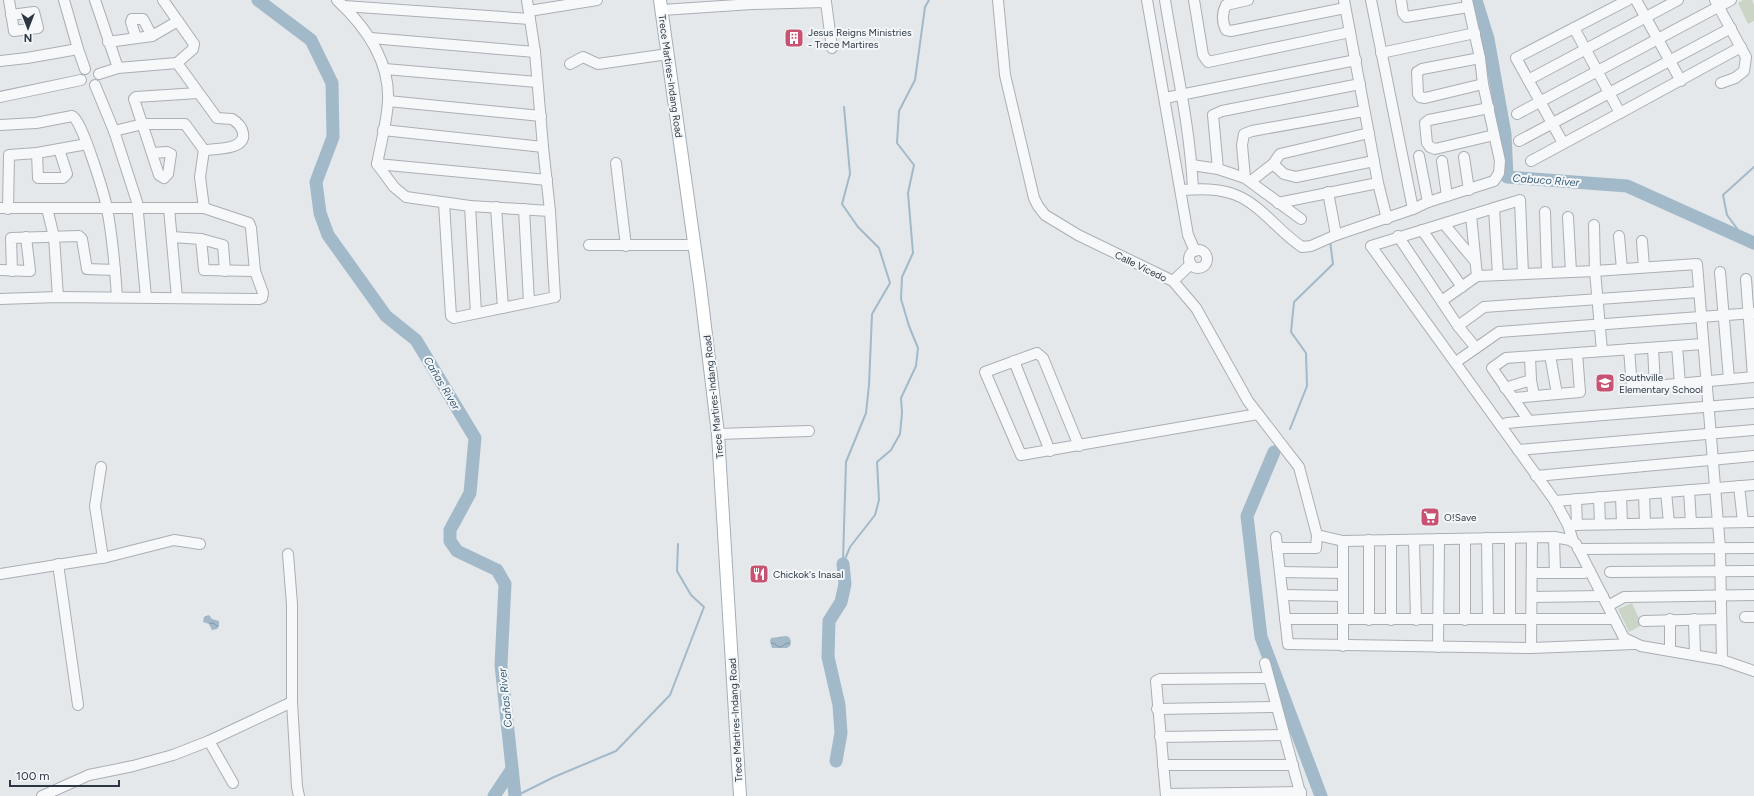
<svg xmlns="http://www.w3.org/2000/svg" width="1754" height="796" viewBox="0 0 1754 796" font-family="Figtree,sans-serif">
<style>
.park{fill:#cbd5c6}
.water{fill:url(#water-waves)}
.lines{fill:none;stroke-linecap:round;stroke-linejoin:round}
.stream{stroke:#a2b9c9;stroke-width:2}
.river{stroke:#a2b9c9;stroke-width:13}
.minor-casing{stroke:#a9afb5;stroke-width:12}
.major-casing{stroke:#a4aeb7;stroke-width:14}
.minor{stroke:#f7f8fa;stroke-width:10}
.major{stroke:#fff;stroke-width:12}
.labels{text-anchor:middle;stroke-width:4;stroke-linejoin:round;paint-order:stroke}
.poi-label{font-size:10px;fill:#2d3743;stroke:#f4f7f9;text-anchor:start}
.street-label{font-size:10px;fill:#2d3743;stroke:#f4f7f9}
.water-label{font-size:11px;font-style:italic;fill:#395b75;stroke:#f4f7f9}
</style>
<defs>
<pattern id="water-waves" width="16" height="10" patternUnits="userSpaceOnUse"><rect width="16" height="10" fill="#a2b9c9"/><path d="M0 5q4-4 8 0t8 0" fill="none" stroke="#8497a5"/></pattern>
</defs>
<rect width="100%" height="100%" fill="#e4e8eb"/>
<g class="park">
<polygon points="1743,0 1752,0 1754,5 1754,21 1748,24 1738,3"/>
<polygon points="1632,603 1642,625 1629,632 1618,609"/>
</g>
<g class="water">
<polygon points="209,615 212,619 219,621 219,626 217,629 212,630 209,624 203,622 204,617"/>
<polygon points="786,636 789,637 791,641 790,646 787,648 772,648 770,641 771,638"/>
</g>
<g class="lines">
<g class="stream">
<polyline points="1744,238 1727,215 1723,195 1754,167"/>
<polyline points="1290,429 1307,386 1306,353 1291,332 1294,302 1333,264 1330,241"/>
<polyline points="843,561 846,462 866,413 869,385 872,314 890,283 879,248 858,227 842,204 850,174 844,107"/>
<polyline points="843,564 850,547 875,515 879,500 877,462 891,450 900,434 902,413 901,398 916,366 918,348 909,326 901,299 902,277 913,253 908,193 914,165 897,143 899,111 915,80 925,7 929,0"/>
<polyline points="516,796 554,777 616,751 670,695 704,607 691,595 677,571 678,544"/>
</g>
<g class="river">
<polyline points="258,0 311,40 332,83 333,137 316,182 320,213 328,235 386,316 416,340 475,438 470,493 450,530 450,541 457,551 497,570 505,584 501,665 515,796"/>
<polyline points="1476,0 1488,39 1505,134 1507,177 1627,186 1754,243"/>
<polyline points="1274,452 1247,516 1261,637 1321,796"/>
<polyline points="836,761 841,733 839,705 828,657 829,621 841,602 845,584 843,564"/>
<polyline points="494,796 512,769"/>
</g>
<g class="minor-casing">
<g id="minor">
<polyline points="9,0 14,31 38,28 34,12 11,15"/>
<polyline points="64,0 78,49 85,69"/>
<polyline points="95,0 118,68"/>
<path d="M337 0C366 27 390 60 388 101 387 121 381 143 377 164L394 187 406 197 470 206 550 211"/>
<polyline points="998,0 1005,75 1034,198 1038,206 1045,215 1078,235 1173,281 1196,308 1248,401 1299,467 1317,535 1316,548 1277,548"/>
<polyline points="1147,0 1188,235 1195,251"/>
<path d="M1165 0C1175 63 1190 125 1193 189"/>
<polyline points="1194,0 1203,55 1208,62 1350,32"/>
<path d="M1248 0 1226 5C1222 13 1222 22 1226 30L1231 31 1345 8"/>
<polyline points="1344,0 1378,183 1387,219"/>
<polyline points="1371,0 1413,209"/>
<polyline points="1401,0 1403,13 1406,17 1468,7"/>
<polyline points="1636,0 1681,81"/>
<polyline points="1715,0 1746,57 1744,71 1735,78 1721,83"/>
<polyline points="344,6 530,19"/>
<polyline points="662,10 752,4 826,2 832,48"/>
<polyline points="529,11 597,0"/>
<polyline points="136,38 131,22 132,19 143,19 152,36"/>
<polyline points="371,38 535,52"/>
<polyline points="108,42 152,36 178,21"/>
<polyline points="1381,53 1475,33"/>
<polyline points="1480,58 1422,69 1417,72 1418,94 1420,97 1425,98 1483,84"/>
<polyline points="0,61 27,58 78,49"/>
<path d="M177 63 217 118 232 119C237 122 242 127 243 133 246 150 215 149 204 150"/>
<polyline points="570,64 583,57 598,64 668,54"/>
<polyline points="385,69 537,82"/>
<polyline points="99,74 118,68 177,63 193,49 194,44 163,0"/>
<polyline points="1528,80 1678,0"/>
<polyline points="95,85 114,131 143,124 185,124 204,150 200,177 204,208"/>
<polyline points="0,97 81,80"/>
<polyline points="1165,98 1356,60"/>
<polyline points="388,101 541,116"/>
<polyline points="1489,108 1429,120 1425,123 1427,143 1430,147 1435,149 1494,135"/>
<polyline points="1620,113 1741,47"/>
<polyline points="1517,114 1731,0"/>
<path d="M0 125 36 123 72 116C81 117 105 196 107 209 113 238 115 268 117 297"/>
<polyline points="383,130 543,147"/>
<polyline points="114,131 137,202 146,297"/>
<polyline points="1519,141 1731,28"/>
<polyline points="1563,143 1516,58 1628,0"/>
<polyline points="37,153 38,178 63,178 67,174 59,149"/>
<polyline points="153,153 167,152 171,154 168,174 164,178 159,175 134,99 136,97 198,93"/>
<polyline points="1419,156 1428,202"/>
<polyline points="1464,157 1469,190"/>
<polyline points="1442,161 1447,196"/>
<polyline points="1531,161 1620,113 1574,28"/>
<polyline points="616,163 626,246"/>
<polyline points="377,164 547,180"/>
<polyline points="1273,164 1284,174 1296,177 1374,161"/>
<polyline points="1192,165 1218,169 1245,178 1301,219"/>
<polyline points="1218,169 1213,115 1222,111 1360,84"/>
<polyline points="1245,178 1242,145 1244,134 1252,131 1364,111"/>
<polyline points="1251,181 1273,164 1280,154 1369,133"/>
<path d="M1181 190C1199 189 1219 188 1236 195 1261 205 1279 232 1302 247L1311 246 1336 235 1413 209 1428 202 1494 181 1499 173 1500 161 1483 84 1480 58 1467 0"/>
<polyline points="1328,192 1336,235"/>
<polyline points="444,203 451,316 454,318 555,297 550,211 543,147 535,52 527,0"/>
<polyline points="1278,203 1378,183"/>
<polyline points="470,206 476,313"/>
<polyline points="496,207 503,308"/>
<polyline points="0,208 204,208 249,223 251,228 255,271 263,293 262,298 259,299 58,297 0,299"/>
<polyline points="47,208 54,237 58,297"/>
<polyline points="169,208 177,298"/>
<polyline points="1494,208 1498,275"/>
<polyline points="8,209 9,155 37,153 87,144"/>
<polyline points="524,209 529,302"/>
<polyline points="1545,212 1547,273"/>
<polyline points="1471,215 1477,276"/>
<polyline points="1568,217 1571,272"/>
<polyline points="1444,224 1474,260"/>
<polyline points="1594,225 1595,271 1602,351"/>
<polyline points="1422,230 1462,287"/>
<polyline points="1398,236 1458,326 1476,348"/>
<polyline points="1619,236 1622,269"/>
<polyline points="172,237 201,239 223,245 225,271"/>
<polyline points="201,239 204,270 255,271"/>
<polyline points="1642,241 1644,267"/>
<polyline points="589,245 695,245"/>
<circle cx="1198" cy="259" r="9"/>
<polyline points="0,270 30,271 26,237"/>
<polyline points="12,271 11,238 79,236 82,239 87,269 115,270"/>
<polyline points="1720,272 1729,379"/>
<polyline points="1523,274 1520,200 1371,246 1555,501 1568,525 1573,541"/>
<polyline points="1746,279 1753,377"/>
<polyline points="1173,281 1191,264"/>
<polyline points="1443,300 1477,276 1595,271 1697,264 1720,548 1722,660"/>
<polyline points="1458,326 1484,307 1699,292"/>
<polyline points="1677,346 1680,384"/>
<polyline points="1653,348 1655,386"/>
<polyline points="1629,349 1632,388 1754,377"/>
<polyline points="1550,355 1557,394"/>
<polyline points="1530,357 1531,380 1534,396"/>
<polyline points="1014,361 1050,451"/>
<polyline points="1456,362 1499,332 1754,313"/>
<polyline points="1505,388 1531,380"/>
<polyline points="1514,398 1580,392 1577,353"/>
<polyline points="1529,421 1492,368 1506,358 1703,344"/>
<polyline points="1501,426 1507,423 1529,421 1754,403"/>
<polyline points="718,434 809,431"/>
<polyline points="1079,446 1043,358 1037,353 985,372 1021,455 1258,414"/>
<polyline points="1518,450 1754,430"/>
<polyline points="101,467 95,506 103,558"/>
<polyline points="1536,476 1754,456"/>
<polyline points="1739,486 1743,522"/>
<polyline points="1689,490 1691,523"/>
<polyline points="1666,492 1669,523"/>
<polyline points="1644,494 1645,524"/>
<polyline points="1621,496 1622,524"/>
<polyline points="1599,497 1600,524"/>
<polyline points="1576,499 1577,525"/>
<polyline points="1555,501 1754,485"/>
<polyline points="1568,525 1754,522"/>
<polyline points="1317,535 1343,541 1554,537 1570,540 1576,544 1624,638 1641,646 1722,660 1754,671"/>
<polyline points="1276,537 1288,644 1531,648 1634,644"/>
<polyline points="1554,537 1555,573"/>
<polyline points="1487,538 1488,619"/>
<polyline points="1465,539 1465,620"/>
<polyline points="1414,540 1416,620"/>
<polyline points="1343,541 1343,646"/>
<polyline points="1578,549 1754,548"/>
<polyline points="58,564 78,705"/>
<polyline points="1280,572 1343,573"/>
<polyline points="1610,572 1754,571"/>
<polyline points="1532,573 1584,573 1590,571"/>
<polyline points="0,574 107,557 174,540 200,544"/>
<polyline points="1283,595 1343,596"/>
<polyline points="1532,597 1603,596"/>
<polyline points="1608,606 1624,597 1754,595"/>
<polyline points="1745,617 1754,617"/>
<polyline points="1285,619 1613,619"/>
<polyline points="1510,619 1510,538"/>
<polyline points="1670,619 1670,651"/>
<polyline points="1694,619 1695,655"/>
<polyline points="1369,620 1369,540"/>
<polyline points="1391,620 1391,540"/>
<polyline points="1644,621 1721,619"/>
<polyline points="1438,647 1439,539"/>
<polyline points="1531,648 1532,538"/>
<polyline points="1265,663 1301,796"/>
<polyline points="292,702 297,787 299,796"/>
<polyline points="1157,709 1276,707"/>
<polyline points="1160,737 1284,735"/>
<polyline points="209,741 233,783"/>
<polyline points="1163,765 1293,765"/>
<polyline points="1166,794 1301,792"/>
<polyline points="42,796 89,775 133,766 173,755 209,741 292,702 292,604 288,554"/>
<polyline points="1166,796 1156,681 1160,679 1268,678"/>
</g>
</g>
<g class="major-casing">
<polyline id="major" points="660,0 700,285 718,434 740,796"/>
</g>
<use href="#minor" class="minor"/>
<use href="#major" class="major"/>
</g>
<defs>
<g id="building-square" transform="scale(1)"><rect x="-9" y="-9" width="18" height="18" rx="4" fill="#c85271" stroke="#f4f7f9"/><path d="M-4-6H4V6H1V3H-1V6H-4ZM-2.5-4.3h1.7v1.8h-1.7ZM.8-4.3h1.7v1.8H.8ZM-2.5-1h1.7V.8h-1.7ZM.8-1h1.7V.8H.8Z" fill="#fff"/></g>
<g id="school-square" transform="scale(1)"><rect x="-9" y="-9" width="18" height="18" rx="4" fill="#c85271" stroke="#f4f7f9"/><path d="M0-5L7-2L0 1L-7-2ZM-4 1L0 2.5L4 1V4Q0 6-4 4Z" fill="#fff"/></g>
<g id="supermarket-square" transform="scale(1)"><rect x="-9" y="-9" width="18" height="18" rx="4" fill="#c85271" stroke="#f4f7f9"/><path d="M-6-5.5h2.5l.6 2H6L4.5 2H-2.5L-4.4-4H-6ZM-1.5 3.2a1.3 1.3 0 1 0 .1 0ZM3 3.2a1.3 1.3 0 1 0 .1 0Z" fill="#fff"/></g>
<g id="restaurant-square" transform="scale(1)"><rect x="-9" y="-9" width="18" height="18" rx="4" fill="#c85271" stroke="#f4f7f9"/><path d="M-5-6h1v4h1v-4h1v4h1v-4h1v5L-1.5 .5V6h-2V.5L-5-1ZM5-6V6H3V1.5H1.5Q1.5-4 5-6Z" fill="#fff"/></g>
</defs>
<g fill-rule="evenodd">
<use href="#building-square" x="794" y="38"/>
<use href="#school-square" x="1605" y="383"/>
<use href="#supermarket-square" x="1430" y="517"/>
<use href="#restaurant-square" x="759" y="574"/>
</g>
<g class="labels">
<g class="poi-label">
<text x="808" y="36">Jesus Reigns Ministries<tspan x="808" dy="12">- Trece Martires</tspan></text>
<text x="1619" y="381">Southville<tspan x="1619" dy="12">Elementary School</tspan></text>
<text x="1444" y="521">O!Save</text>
<text x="773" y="578">Chickok's Inasal</text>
</g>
<g class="street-label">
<text transform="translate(671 76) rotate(82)" y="4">Trece Martires-Indang Road</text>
<text transform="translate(1141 266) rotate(26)" y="4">Calle Vicedo</text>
<text transform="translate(713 397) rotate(-96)" y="4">Trece Martires-Indang Road</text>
<text transform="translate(735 720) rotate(-93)" y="4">Trece Martires-Indang Road</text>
</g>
<g class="water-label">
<text transform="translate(1546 180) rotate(4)" y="4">Cabuco River</text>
<text transform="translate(442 383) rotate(59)" y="4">Cañas River</text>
<text transform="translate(505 698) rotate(-96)" y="4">Cañas River</text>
</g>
</g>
<g transform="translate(28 28) rotate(180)" stroke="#f4f7f9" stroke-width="3" paint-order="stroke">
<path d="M0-3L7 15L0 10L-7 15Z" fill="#2d3743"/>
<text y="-6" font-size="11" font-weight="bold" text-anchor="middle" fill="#2d3743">N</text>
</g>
<path d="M10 780v6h109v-6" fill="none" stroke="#2d3743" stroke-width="2"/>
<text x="16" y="780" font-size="12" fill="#2d3743" stroke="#f4f7f9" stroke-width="3" paint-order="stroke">100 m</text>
</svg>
